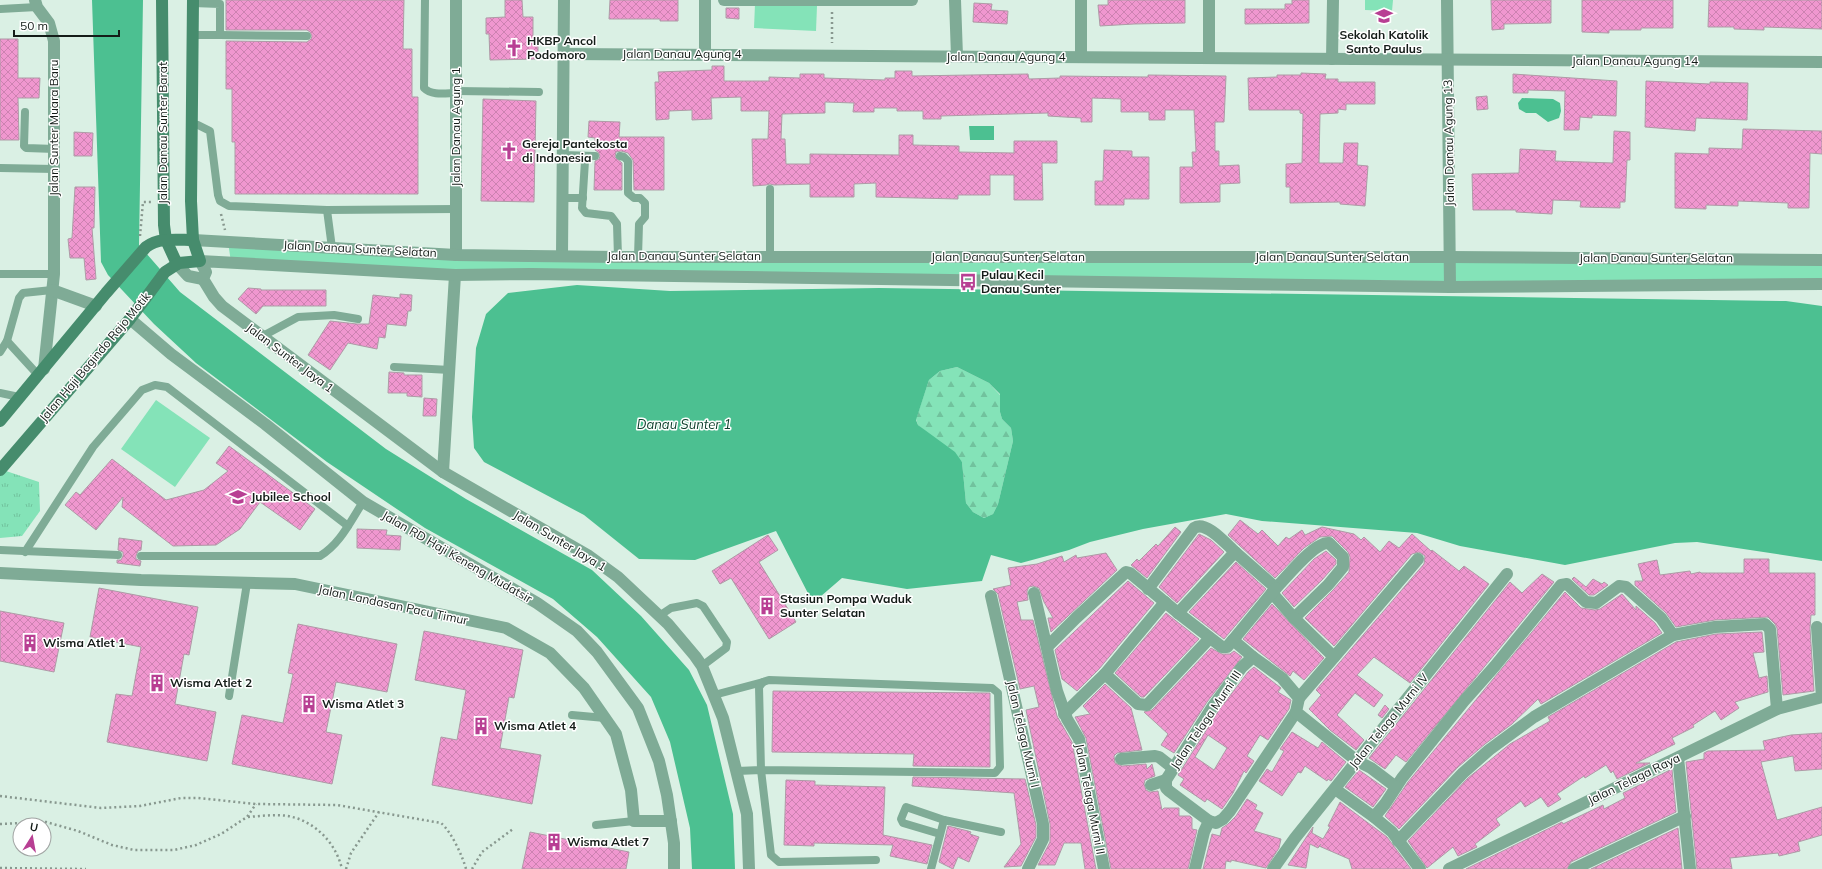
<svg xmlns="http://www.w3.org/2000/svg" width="1822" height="869" viewBox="0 0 1822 869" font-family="Mulish,sans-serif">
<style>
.grass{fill:#84e3b8}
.forest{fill:url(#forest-firs)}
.park{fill:url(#park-tufts)}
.water{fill:#4cc091;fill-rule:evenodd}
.building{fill:url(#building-cross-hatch);stroke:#ae9ba6;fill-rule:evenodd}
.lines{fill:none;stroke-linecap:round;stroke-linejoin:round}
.path{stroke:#88988f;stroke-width:2.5;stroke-dasharray:2 3;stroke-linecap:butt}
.service{stroke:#7fab96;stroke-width:8}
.minor{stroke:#7fab96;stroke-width:12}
.tertiary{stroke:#7fab96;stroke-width:12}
.secondary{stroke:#468c6d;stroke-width:12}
.labels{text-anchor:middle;stroke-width:3;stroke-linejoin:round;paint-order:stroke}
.poi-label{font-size:12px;font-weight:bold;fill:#141c18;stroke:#fff;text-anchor:start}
.street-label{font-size:12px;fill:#141c18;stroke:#fff}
.water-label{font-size:13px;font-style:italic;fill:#0e402d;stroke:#fff}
</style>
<defs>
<pattern id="forest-firs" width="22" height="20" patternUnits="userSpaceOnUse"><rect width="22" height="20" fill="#84e3b8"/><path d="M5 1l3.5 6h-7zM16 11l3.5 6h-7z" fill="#71c29d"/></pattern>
<pattern id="park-tufts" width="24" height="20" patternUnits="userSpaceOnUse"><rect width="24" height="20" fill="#84e3b8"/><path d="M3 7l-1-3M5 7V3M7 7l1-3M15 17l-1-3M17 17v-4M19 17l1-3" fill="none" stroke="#71c29d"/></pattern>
<pattern id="building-cross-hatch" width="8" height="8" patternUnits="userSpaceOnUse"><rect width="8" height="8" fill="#f097cf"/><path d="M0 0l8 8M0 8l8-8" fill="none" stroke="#cd82b1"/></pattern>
</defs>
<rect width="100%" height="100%" fill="#daf0e4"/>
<g class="grass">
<polygon points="1365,0 1393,0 1392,11 1365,10"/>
<polygon points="755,4 817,6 816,31 754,28"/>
<polygon points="228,242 577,255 1822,259 1822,284 531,274 231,262"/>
<polygon points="156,400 210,438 175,487 121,449"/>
</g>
<polygon class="forest" points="957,367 989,383 1000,395 1000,412 1002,419 1011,428 1013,441 998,504 993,514 984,518 973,512 966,503 962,462 918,425 916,419 929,380 940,371"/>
<polygon class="park" points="3,470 39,482 40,511 22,536 0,538 0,473"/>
<g class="water">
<polygon points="92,0 143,0 139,245 180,292 386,449 466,499 592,570 641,616 689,670 707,705 733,814 735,869 692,869 690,828 670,742 651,697 597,637 553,599 425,528 327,462 196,363 154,324 108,275 101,262"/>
<polygon points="1522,98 1553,99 1560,103 1561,111 1559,118 1548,122 1536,113 1526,113 1519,109 1518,103"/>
<polygon points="969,126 994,126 994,140 970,140"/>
<path d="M577 285 670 291 879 288 1786 301 1822 306V561L1697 542 1675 543 1565 565 1460 546 1417 533 1262 521 1226 514 1143 529 1090 542 1069 550 1021 563 991 555 982 581 907 589 842 578 813 603 776 531 695 560 639 559 584 515 484 462 474 448 472 417 476 348 486 314 508 293ZM957 367 989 383 1000 394V412L1002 419 1011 428 1013 441 998 504 993 514 984 518 973 512 966 503 962 462 955 452 918 425 916 420 929 380 940 371Z"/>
</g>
<g class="building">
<polygon points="226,0 404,0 403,49 412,49 412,97 418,97 418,194 235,194 235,142 232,142 232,89 226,89 226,41 307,42 311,39 312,36 310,32 307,30 226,30"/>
<polygon points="505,0 522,0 523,17 533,17 533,37 538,37 538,59 490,60 489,34 486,34 486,18 505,17"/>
<polygon points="610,0 678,0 678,21 660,21 660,19 609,19"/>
<polygon points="1108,0 1185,0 1185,23 1134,24 1100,26 1098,5 1108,5"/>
<polygon points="1292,0 1309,0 1309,23 1245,24 1245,9 1285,9 1285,4 1292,4"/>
<polygon points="1491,0 1551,0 1551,23 1504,24 1504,29 1492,30"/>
<polygon points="1582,0 1673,0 1673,28 1641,28 1641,30 1609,30 1609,33 1582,32"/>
<polygon points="1709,0 1822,0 1822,29 1764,27 1764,30 1734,29 1734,27 1708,27"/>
<polygon points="974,3 992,4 991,10 1008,11 1007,24 973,22"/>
<polygon points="726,8 739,8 739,19 726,18"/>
<polygon points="0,39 18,39 18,78 40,78 39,98 18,98 19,140 0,140"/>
<polygon points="712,66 724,66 724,81 769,81 769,77 800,78 800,74 824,74 824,78 885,80 885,78 895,78 895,71 912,71 912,76 1028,74 1029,79 1060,78 1060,76 1148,77 1148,75 1226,76 1224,122 1215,122 1215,151 1219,151 1219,166 1239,165 1240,183 1220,184 1220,202 1180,203 1180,167 1193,167 1192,152 1196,152 1194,110 1165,110 1165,120 1149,120 1149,112 1121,112 1121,99 1092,98 1092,122 1081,122 1081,118 1048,116 1048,113 941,116 941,119 923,119 923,111 897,111 897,108 874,108 874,112 853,112 854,103 825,102 825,113 782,114 781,139 785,139 786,164 810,164 810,154 899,155 899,135 913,135 913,145 959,146 959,152 1014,153 1014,141 1057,141 1057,163 1042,163 1043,200 1014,200 1014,175 990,175 990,195 958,195 958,199 876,197 876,183 854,184 854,197 810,197 810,184 774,185 770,184 766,185 753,186 752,139 768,139 769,111 741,111 741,97 711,98 712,119 692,120 692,110 669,111 669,119 656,120 655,82 659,82 658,72 712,70"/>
<polygon points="1301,73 1326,74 1325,79 1338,79 1338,82 1375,82 1375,104 1346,104 1346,110 1338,109 1338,113 1320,114 1319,163 1343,163 1344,143 1358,143 1357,165 1368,166 1365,206 1340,204 1340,202 1290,203 1290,187 1286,187 1286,164 1302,163 1303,114 1300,113 1300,110 1249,110 1248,78 1277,77 1277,75 1301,75"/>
<polygon points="1513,74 1617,81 1616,116 1592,115 1592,118 1580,117 1579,130 1564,130 1565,91 1528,90 1528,93 1513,93"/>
<polygon points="1646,81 1710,84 1710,82 1748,83 1747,120 1696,118 1695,131 1645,127"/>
<polygon points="1487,96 1488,109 1477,110 1476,97"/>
<polygon points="483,99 536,101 534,202 481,201"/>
<polygon points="589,121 620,122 619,137 664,137 664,190 634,190 633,160 628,153 621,151 616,152 615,157 622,163 622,190 594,190 595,161 599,159 600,156 598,152 595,150 595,138 588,137"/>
<polygon points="1743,129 1822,131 1822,154 1810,153 1809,208 1788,208 1788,203 1738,201 1738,206 1706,205 1706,209 1675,208 1675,153 1709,154 1709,148 1742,149"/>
<polygon points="1614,131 1630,132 1630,160 1627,160 1625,202 1620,202 1620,208 1580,207 1581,201 1553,200 1552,214 1516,212 1516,210 1473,210 1472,174 1519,173 1520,149 1556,151 1555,161 1613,163"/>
<polygon points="74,132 93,133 92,156 74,156"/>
<polygon points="1104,150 1132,151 1132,157 1149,157 1149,199 1124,199 1124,205 1095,205 1095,181 1103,181"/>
<polygon points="75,187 95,187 94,228 92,228 96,279 86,280 84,258 70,258 68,239 72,238"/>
<polygon points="248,288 261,289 261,290 326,290 326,306 263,306 256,314 238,299"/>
<polygon points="400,294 412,295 411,311 408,311 406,326 387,324 385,338 379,337 377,349 348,343 330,370 308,355 330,321 357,324 369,324 373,295 400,298"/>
<polygon points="389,372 404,373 404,375 422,375 422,397 407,396 407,393 388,393"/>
<polygon points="424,398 437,399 436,416 423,416"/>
<polygon points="229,446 315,509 300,530 260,502 240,529 216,545 173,546 122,507 123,497 96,530 65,505 76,492 80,495 112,459 166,500 204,490 228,471 216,463"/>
<polygon points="1240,520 1258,534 1262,530 1278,546 1286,537 1289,539 1302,530 1305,535 1322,527 1354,534 1361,540 1364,537 1380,552 1389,541 1399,548 1412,534 1431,551 1432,550 1459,571 1464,566 1489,584 1410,683 1374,657 1357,675 1383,695 1374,707 1355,693 1337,715 1364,740 1356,750 1330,730 1309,709 1321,695 1316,690 1424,564 1425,556 1419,552 1412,554 1334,646 1305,618 1333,590 1349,572 1350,557 1348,552 1332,536 1320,537 1304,548 1275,578 1228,535"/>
<polygon points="1175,527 1181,532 1147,578 1131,565 1137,559 1139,561 1156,544 1158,546"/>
<polygon points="357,529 387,530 386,535 401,536 400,550 357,548"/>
<polygon points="1199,534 1211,540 1224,552 1177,603 1159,587"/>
<polygon points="768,535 778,550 759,562 796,622 769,639 731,578 720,584 712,571"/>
<polygon points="119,538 142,541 141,550 138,551 136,556 136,559 141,561 140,566 117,563 117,560 121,560 123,556 123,552 118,550"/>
<polygon points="1326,551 1336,560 1336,564 1322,580 1294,607 1282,593 1314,559"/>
<polygon points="1106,553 1117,570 1051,632 1048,618 1053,618 1044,602 1039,588 1033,586 1029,587 1027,591 1028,600 1017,602 1021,620 1033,620 1057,716 1072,742 1096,869 1085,869 1081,843 1064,843 1055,865 1038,865 1050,842 1050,824 1026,710 1039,707 1034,686 1020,689 998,594 993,589 1011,585 1008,568 1037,564 1062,556 1064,562 1076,555 1077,558"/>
<polygon points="1744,559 1769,559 1769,573 1815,573 1815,615 1811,615 1810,628 1814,691 1783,695 1777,628 1775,624 1768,617 1715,620 1676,627 1666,613 1635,585 1635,581 1643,581 1638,564 1657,560 1660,575 1690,571 1691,574 1700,572 1701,573 1744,573"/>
<polygon points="1236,562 1266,589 1224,639 1189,612"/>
<polygon points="1542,574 1554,582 1406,762 1396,755 1385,769 1369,758 1510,582 1522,593"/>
<polygon points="1574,577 1586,587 1593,579 1602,584 1604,582 1608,585 1594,595 1589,595 1572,579"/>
<polygon points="1128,581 1154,603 1099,669 1077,691 1062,679 1055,650"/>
<polygon points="99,588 198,607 189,655 184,654 175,704 216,712 207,761 107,742 116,694 132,696 141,647 90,637"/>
<polygon points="1565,592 1581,608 1595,610 1600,609 1622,594 1636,610 1636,606 1655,623 1662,633 1541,704 1538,699 1512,724 1485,744 1458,767 1399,829 1385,816 1408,782"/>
<polygon points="1272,604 1324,658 1304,680 1293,671 1290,676 1243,639"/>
<polygon points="0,611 64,623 54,672 0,661"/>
<polygon points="1166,613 1199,639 1144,697 1141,697 1115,673"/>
<polygon points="298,624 397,644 387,692 336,682 326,732 342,735 332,784 232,764 242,715 283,723 293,674 288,673"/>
<polygon points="424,631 523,650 514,698 509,697 500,748 541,755 532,804 432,785 441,737 457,740 466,690 415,680"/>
<polygon points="1762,632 1764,652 1753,653 1759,678 1767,676 1768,692 1735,702 1739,708 1721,720 1715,711 1693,725 1694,727 1672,738 1675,744 1636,763 1650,763 1617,779 1613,771 1611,773 1606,765 1585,778 1584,776 1557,794 1561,799 1548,807 1541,797 1525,807 1521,801 1496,819 1500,825 1475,844 1477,847 1458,856 1453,847 1427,868 1408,841 1468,778 1510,744 1550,721 1548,717 1676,642 1716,634"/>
<polygon points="1211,648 1222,654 1230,654 1234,651 1242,657 1207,702 1174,753 1161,745 1168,734 1144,712 1152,710"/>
<path d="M1254 667 1281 688 1278 692 1291 700 1289 709 1268 740 1260 735 1247 756 1254 761 1246 773 1244 771 1233 793 1222 809 1207 799 1205 802 1180 785 1184 779 1178 775 1219 710 1248 672ZM1208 735 1227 748 1214 770 1195 757Z"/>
<polygon points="1105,684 1131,708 1142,750 1117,753 1114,756 1115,763 1122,766 1146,764 1147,769 1152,764 1155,776 1145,780 1144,784 1146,790 1150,792 1158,791 1162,810 1164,808 1179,808 1179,816 1190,816 1192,818 1192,829 1197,830 1188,869 1111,869 1086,738 1075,717 1090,714 1083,706"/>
<polygon points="773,691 990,693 990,767 913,766 914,754 772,752"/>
<polygon points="1385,705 1389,709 1382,718 1378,715"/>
<polygon points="1292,732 1318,748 1322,742 1346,762 1331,781 1328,779 1327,781 1305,766 1301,773 1298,772 1282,796 1259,781 1267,769 1272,772 1284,751 1280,749"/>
<polygon points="1822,733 1822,769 1795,771 1793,756 1761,762 1777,820 1822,807 1822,835 1798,842 1800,851 1779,856 1778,853 1730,858 1732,869 1697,869 1686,762 1704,759 1704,753 1708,751 1765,750 1763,741 1791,735"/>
<polygon points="1672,769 1676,812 1571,862 1567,869 1466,869 1562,822 1563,824 1603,805 1604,809 1625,798 1623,793"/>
<polygon points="1359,770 1386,789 1373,807 1345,787"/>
<polygon points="913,777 1025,779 1036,825 1036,837 1021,866 1004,867 1021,844 1014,793 912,786"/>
<polygon points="786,780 815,781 815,785 885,787 883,835 932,845 927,864 890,856 893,845 814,843 814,846 784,845"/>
<polygon points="1247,799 1257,805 1255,809 1263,813 1254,831 1281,839 1279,848 1266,868 1231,860 1231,862 1226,861 1225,869 1203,869 1212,834 1220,836 1222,828 1228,824 1236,816"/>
<polygon points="1340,802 1387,837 1411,869 1352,869 1349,859 1319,846 1321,844 1318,848 1310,844 1306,868 1288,865 1313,827 1312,833 1323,839 1330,827 1328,826"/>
<polygon points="948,826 968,831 971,832 970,834 979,837 969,862 958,857 953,869 939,862"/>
<polygon points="1678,828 1682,869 1591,869"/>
<polygon points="530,832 629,852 626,869 522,869"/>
</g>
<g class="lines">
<g class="path">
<polyline points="832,12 832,43"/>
<polyline points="221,214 225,230"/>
<polyline points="140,236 143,202 152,202"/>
<path d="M0 796 101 808 140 806 181 798H198L256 804 337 805 441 823C451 831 463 857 466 869"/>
<path d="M248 817C261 816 275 814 288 816 315 821 336 843 342 869"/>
<polyline points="0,824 46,822 78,831 112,845 134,850 174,850 196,845 221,834 247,817 256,804"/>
<polyline points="0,868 86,869"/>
<polyline points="346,869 351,853 379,812"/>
<polyline points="472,869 482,852 513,829"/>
</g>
<g class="service">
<path d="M425 0 424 88C432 96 446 93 457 93"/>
<polyline points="0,9 37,7"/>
<polyline points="193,35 220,35 220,4 193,3"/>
<polyline points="220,35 307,36"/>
<polyline points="457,91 539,92"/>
<polyline points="25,112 24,146 26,148 55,149"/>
<polyline points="191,124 198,125 210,131 218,195 220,201 229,206 327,210 456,209"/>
<polyline points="563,155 595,156"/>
<polyline points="620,156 624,157 628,161 628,193 634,198 640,198 645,203 645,217 639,224 638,257"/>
<polyline points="589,157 585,161 582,208 586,213 611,216 617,224 618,257"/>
<polyline points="0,168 55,169"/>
<polyline points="770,189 770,257"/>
<polyline points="563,198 583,198"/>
<polyline points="327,210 332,248"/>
<polyline points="0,274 54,274"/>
<polyline points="261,337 298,317 334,315 358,319"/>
<polyline points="7,341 39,376"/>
<polyline points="0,352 7,341 19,298 23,293 52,290"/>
<polyline points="394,367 450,370"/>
<polyline points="0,393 19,397"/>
<polyline points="0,550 118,555"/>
<polyline points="25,552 93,447 142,390 155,385 167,387 348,526"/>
<path d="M141 556H320C340 544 350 522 363 502"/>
<polyline points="659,616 671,608 697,603 703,606 727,642 726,648 702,666"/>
<polyline points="714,695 763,682"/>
<polyline points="229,696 247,583"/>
<polyline points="572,715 605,718"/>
<polyline points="737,771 761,770 995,773 1000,767 998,693 992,688 769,680 763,682 759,687 761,770 771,855 779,862 876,860"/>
<polyline points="596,825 634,821"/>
<polyline points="940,834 903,823 901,819 906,807 944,820"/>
<polyline points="931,869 944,820 1001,832"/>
</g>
<g class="minor">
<polyline points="35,0 37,7 49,23 54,41 54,274 44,369"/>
<polyline points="705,0 705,55"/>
<polyline points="724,0 912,0"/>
<polyline points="955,0 957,56"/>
<polyline points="1447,0 1450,287"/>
<polyline points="564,54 1822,62"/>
<polyline points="1081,57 1081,0"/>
<polyline points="1209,58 1209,0"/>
<polyline points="1332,59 1333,0"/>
<polyline points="456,255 456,0"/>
<polyline points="562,255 564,0"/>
<polyline points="52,290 96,306"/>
<polyline points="443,472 455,275"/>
<polyline points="0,573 141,580 295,584 506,628 550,653 584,688 616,734 631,790 634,821 671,821"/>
<path d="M1148 589 1194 528C1206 520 1226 544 1235 552"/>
<polyline points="1034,593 1057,691 1067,719 1079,739 1104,869"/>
<polyline points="991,596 1043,824 1043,839 1028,869"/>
<path d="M1178 613 1235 552 1276 588C1286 578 1315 541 1329 543L1343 557V567L1328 585 1294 618 1272 593"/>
<polyline points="1294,618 1334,657"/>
<polyline points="1233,640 1276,588"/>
<polyline points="1047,647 1076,618 1126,572 1130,573 1178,613 1222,647 1227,647 1233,640 1253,657"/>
<polyline points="1105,674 1138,704 1147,705 1210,638"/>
<polyline points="1299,698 1418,559"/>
<polyline points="1064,714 1105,674 1165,602"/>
<polyline points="1678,758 1690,869"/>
<polyline points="1121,759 1155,756 1159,757 1173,768"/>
<polyline points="1151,785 1166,780"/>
<polyline points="1335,789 1374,817 1392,832 1420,869"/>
<polyline points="1374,817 1385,804 1402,778 1464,701 1495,666 1561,585 1567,584 1586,602 1596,603 1619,586 1626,587 1661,618 1673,635"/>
<polyline points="1209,821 1216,823 1223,819 1230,811 1296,712"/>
<polyline points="1398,841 1463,773 1489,750 1534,717 1673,635 1715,627 1765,624 1770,629 1777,709"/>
<polyline points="1195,869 1204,832 1209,821 1169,791 1166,788 1166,780 1213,706 1242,667 1253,657 1282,678 1299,698 1296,712 1357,761 1371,768 1396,787"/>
<polyline points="1273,869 1295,838 1507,574"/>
<polyline points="1449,869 1777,709 1822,697 1817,627"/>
<polyline points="1574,869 1685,816"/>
</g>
<g class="tertiary">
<polyline points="193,240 456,255 618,257 1450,257 1822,260"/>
<polyline points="177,264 188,276 203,279"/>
<polyline points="130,319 171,354 265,424 363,502 537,603 577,631 597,652 638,708 659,761 667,795 674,843 674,869"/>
<polyline points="749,869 747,814 723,718 702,666 695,656 668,624 618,577 589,556 443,472 222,306 214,297 203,279 206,272 200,261 455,275 531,274 1450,287 1822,284"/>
</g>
<g class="secondary">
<polyline points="162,0 164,225 166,240 177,264"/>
<path d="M0 421 106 293 146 247C159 237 178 240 193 240"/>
<polyline points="0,470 130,319 165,272 179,263 200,261 193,240 191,201 193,0"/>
</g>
</g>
<defs>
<g id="school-bare" transform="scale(1.38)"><path d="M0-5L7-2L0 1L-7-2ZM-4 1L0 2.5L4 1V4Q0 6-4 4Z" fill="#b83f93" stroke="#fff" stroke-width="2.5" paint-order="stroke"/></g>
<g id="church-bare" transform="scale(1.38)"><path d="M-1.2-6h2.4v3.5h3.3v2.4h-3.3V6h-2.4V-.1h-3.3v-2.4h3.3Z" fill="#b83f93" stroke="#fff" stroke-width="2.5" paint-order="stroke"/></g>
<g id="bus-bare" transform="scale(1.38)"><path d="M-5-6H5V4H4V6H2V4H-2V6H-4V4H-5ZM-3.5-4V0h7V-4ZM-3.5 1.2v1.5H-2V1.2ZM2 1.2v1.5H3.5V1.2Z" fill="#b83f93" stroke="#fff" stroke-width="2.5" paint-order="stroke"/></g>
<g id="building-bare" transform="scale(1.38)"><path d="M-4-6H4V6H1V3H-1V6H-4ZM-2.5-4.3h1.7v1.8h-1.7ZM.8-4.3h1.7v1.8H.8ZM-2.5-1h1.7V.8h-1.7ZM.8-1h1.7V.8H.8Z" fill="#b83f93" stroke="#fff" stroke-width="2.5" paint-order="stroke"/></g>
</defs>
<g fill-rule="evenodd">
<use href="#school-bare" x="1384" y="16"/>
<use href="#church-bare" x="514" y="48"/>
<use href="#church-bare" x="509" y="151"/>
<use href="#bus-bare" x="968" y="282"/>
<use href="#school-bare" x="238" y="497"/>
<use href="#building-bare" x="767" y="606"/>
<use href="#building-bare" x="30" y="643"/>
<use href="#building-bare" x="157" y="683"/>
<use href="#building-bare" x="309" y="704"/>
<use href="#building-bare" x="481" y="726"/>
<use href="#building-bare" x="554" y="842"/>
</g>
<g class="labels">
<g class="poi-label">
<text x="1384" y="39" text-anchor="middle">Sekolah Katolik<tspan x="1384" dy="14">Santo Paulus</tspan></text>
<text x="527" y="45">HKBP Ancol<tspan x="527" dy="14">Podomoro</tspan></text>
<text x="522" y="148">Gereja Pantekosta<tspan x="522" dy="14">di Indonesia</tspan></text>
<text x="981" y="279">Pulau Kecil<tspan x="981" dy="14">Danau Sunter</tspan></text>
<text x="251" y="501">Jubilee School</text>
<text x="780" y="603">Stasiun Pompa Waduk<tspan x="780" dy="14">Sunter Selatan</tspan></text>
<text x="43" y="647">Wisma Atlet 1</text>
<text x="170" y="687">Wisma Atlet 2</text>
<text x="322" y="708">Wisma Atlet 3</text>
<text x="494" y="730">Wisma Atlet 4</text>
<text x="567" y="846">Wisma Atlet 7</text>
</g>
<g class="street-label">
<text x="682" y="58">Jalan Danau Agung 4</text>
<text x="1006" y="61">Jalan Danau Agung 4</text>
<text x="1635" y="65">Jalan Danau Agung 14</text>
<text transform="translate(456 127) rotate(-90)" y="4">Jalan Danau Agung 1</text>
<text transform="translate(54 128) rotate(-90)" y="4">Jalan Sunter Muara Baru</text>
<text transform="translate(163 133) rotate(-90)" y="4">Jalan Danau Sunter Barat</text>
<text transform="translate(1449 143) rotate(-91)" y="4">Jalan Danau Agung 13</text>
<text transform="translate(360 249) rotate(3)" y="4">Jalan Danau Sunter Selatan</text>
<text x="684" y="260">Jalan Danau Sunter Selatan</text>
<text x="1008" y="261">Jalan Danau Sunter Selatan</text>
<text x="1332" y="261">Jalan Danau Sunter Selatan</text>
<text x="1656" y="262">Jalan Danau Sunter Selatan</text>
<text transform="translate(95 357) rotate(-50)" y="4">Jalan Haji Bagindo Rajo Motik</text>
<text transform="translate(290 358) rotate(37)" y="4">Jalan Sunter Jaya 1</text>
<text transform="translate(560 541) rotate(31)" y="4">Jalan Sunter Jaya 1</text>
<text transform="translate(457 557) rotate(30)" y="4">Jalan RD Haji Keneng Mudatsir</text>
<text transform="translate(393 605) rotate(12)" y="4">Jalan Landasan Pacu Timur</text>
<text transform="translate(1206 720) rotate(-56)" y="4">Jalan Telaga Murni III</text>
<text transform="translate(1389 721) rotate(-51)" y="4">Jalan Telaga Murni IV</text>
<text transform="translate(1023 734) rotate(77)" y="4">Jalan Telaga Murni I</text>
<text transform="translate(1634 779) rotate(-26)" y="4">Jalan Telaga Raya</text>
<text transform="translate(1090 799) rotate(79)" y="4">Jalan Telaga Murni II</text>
</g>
<g class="water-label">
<text x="684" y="429">Danau Sunter 1</text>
</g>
</g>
<g transform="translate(32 837) rotate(11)"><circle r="19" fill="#ffffff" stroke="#a1a4a3"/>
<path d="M0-3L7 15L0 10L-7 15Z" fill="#b83f93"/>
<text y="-6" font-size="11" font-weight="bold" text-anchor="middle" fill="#141c18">U</text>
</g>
<path d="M14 30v6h105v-6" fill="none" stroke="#141c18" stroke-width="2"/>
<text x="20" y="30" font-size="12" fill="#141c18" stroke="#ffffff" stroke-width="3" paint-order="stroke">50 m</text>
</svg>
